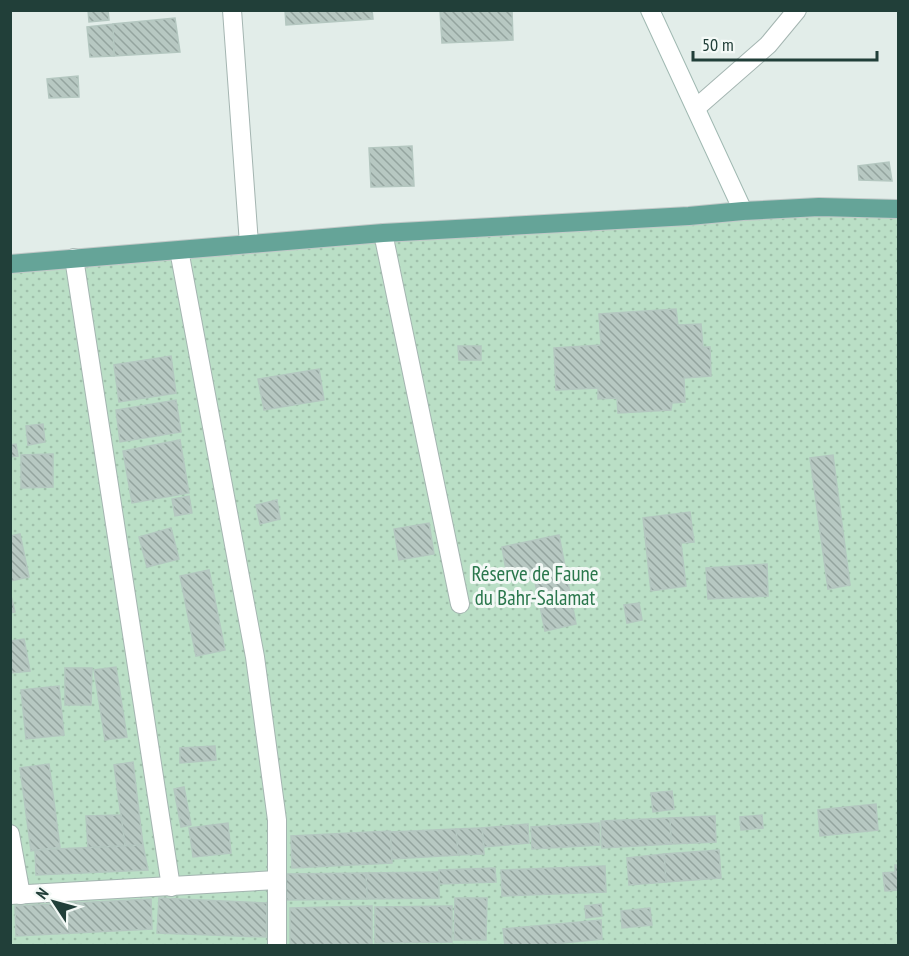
<svg xmlns="http://www.w3.org/2000/svg" width="909" height="956" viewBox="0 0 909 956" font-family="'PT Sans Narrow',sans-serif">
<style>
.park{fill:url(#park-dots)}
.building{fill:url(#building-back-hatch);stroke:#b4c7c0;stroke-width:1.5}
.lines{fill:none;stroke-linecap:round;stroke-linejoin:round}
.minor-casing{stroke:#a4b5b1;stroke-width:20}
.secondary-casing{stroke:#a0b9b2;stroke-width:20}
.primary-casing{stroke:#c1c9c8;stroke-width:20}
.minor{stroke:#fff;stroke-width:18}
.secondary{stroke:#fff;stroke-width:18}
.primary{stroke:#65a498;stroke-width:18}
.labels{text-anchor:middle;stroke-width:6;stroke-linejoin:round;paint-order:stroke}
.park-label{font-size:21px;fill:#2a774c;stroke:#f3f9f6}
</style>
<defs>
<pattern id="park-dots" width="8" height="8" patternUnits="userSpaceOnUse" patternTransform="scale(1.5)"><rect width="8" height="8" fill="#badfc6"/><path d="M2 2h.1M6 6h.1" fill="none" stroke="#a0c0ab" stroke-width="1.8" stroke-linecap="round"/></pattern>
<pattern id="building-back-hatch" width="6" height="6" patternUnits="userSpaceOnUse" patternTransform="scale(1.5)"><rect width="6" height="6" fill="#b7c8c2"/><path d="M-1 5l2 2M0 0l6 6M5-1l2 2" fill="none" stroke="#94a49f"/></pattern>
</defs>
<rect width="100%" height="100%" fill="#e2ede9"/>
<polygon class="park" points="898,210 898,945 11,946 11,264"/>
<g class="building">
<polygon points="88,10 108,10 109,20 89,22"/>
<polygon points="285,10 372,10 373,19 286,25"/>
<polygon points="440,10 512,10 513,40 442,43"/>
<polygon points="175,18 180,52 114,56 113,24"/>
<polygon points="113,24 114,56 90,57 87,27"/>
<polygon points="78,76 79,97 49,98 47,79"/>
<polygon points="412,146 414,186 371,187 369,148"/>
<polygon points="889,162 892,181 859,180 858,166"/>
<polygon points="676,309 678,325 701,324 703,347 710,347 711,376 684,378 685,402 672,403 671,410 618,413 617,398 598,399 598,388 556,390 554,348 601,345 599,314"/>
<polygon points="458,346 481,346 481,360 459,360"/>
<polygon points="171,356 176,393 119,402 114,365"/>
<polygon points="319,369 324,400 264,410 258,379"/>
<polygon points="176,400 181,432 120,442 116,410"/>
<polygon points="43,424 45,442 28,445 26,426"/>
<polygon points="180,440 189,493 132,503 123,451"/>
<polygon points="16,444 18,456 10,457 10,445"/>
<polygon points="53,454 53,487 21,488 21,455"/>
<polygon points="833,455 850,585 828,589 810,458"/>
<polygon points="189,496 192,513 175,516 172,499"/>
<polygon points="277,500 280,519 260,524 256,505"/>
<polygon points="690,512 694,542 681,543 686,586 651,591 643,518"/>
<polygon points="429,523 434,554 399,560 394,529"/>
<polygon points="171,528 179,559 147,567 139,537"/>
<polygon points="20,534 29,577 10,581 10,536"/>
<polygon points="559,535 576,624 545,631 534,577 508,582 502,547"/>
<polygon points="767,564 768,596 708,599 706,568"/>
<polygon points="209,570 225,650 196,656 180,576"/>
<polygon points="10,592 15,612 10,613"/>
<polygon points="639,603 642,620 627,623 624,605"/>
<polygon points="24,639 30,671 10,673 10,641"/>
<polygon points="116,667 127,737 105,740 94,670"/>
<polygon points="65,668 92,668 91,705 65,705"/>
<polygon points="59,686 64,735 26,739 21,690"/>
<polygon points="215,746 216,760 180,763 180,748"/>
<polygon points="133,762 143,845 125,846 114,765"/>
<polygon points="49,764 60,847 31,851 20,768"/>
<polygon points="184,787 191,825 181,827 174,789"/>
<polygon points="672,791 674,809 653,812 651,793"/>
<polygon points="876,804 878,830 820,836 818,810"/>
<polygon points="121,815 125,846 88,848 86,816"/>
<polygon points="762,815 763,828 741,830 740,817"/>
<polygon points="715,816 716,842 671,844 670,818"/>
<polygon points="670,818 671,844 602,848 601,821"/>
<polygon points="228,823 231,853 193,857 189,828"/>
<polygon points="599,823 600,845 532,849 531,827"/>
<polygon points="528,824 529,843 484,847 482,828"/>
<polygon points="482,828 484,854 458,855 456,829"/>
<polygon points="456,829 458,855 392,859 390,832"/>
<polygon points="390,831 392,863 292,868 291,836"/>
<polygon points="143,845 148,870 36,875 35,850"/>
<polygon points="719,850 721,878 666,882 664,854"/>
<polygon points="664,854 666,882 629,885 627,858"/>
<polygon points="895,865 898,865 898,890 885,891 883,873 895,872"/>
<polygon points="605,866 606,892 502,896 501,870"/>
<polygon points="495,868 496,882 439,884 439,870"/>
<polygon points="439,872 439,898 367,899 366,873"/>
<polygon points="366,873 367,899 286,900 286,874"/>
<polygon points="159,898 267,903 266,937 157,933"/>
<polygon points="455,898 487,898 486,940 454,940"/>
<polygon points="151,899 152,929 16,936 15,906"/>
<polygon points="601,904 602,916 586,918 585,906"/>
<polygon points="372,906 372,944 290,945 290,908"/>
<polygon points="452,906 452,942 375,943 375,907"/>
<polygon points="650,908 652,925 622,928 621,911"/>
<polygon points="601,920 602,939 535,946 505,946 503,929"/>
</g>
<g class="lines">
<g class="minor-casing">
<g id="minor">
<polyline points="232,10 249,244"/>
<polyline points="696,108 768,45 797,10"/>
<polyline points="383,233 460,604"/>
<polyline points="179,250 255,657 277,820 277,946"/>
<polyline points="74,258 171,887"/>
<polyline points="10,834 21,895"/>
<polyline points="10,895 277,880"/>
</g>
</g>
<g class="secondary-casing">
<polyline id="secondary" points="650,10 743,211"/>
</g>
<g class="primary-casing">
<polyline id="primary" points="10,264 383,233 689,216 743,211 819,207 898,209"/>
</g>
<use href="#minor" class="minor"/>
<use href="#secondary" class="secondary"/>
<use href="#primary" class="primary"/>
</g>
<g class="labels">
<g class="park-label">
<text x="535" y="581">Réserve de Faune<tspan x="535" dy="24">du Bahr-Salamat</tspan></text>
</g>
</g>
<rect width="909" height="956" fill="none" stroke="#213f39" stroke-width="24"/>
<g transform="translate(54 902) rotate(306)" stroke="#f3f9f6" stroke-width="4.5" paint-order="stroke">
<path d="M0-4.5L10 22L0 15L-10 22Z" fill="#213f39"/>
<text y="-9" font-size="16" font-weight="bold" text-anchor="middle" fill="#213f39">N</text>
</g>
<path d="M693 51v9h184v-9" fill="none" stroke="#213f39" stroke-width="3"/>
<text x="702" y="51" font-size="18" fill="#213f39" stroke="#f3f9f6" stroke-width="4.5" paint-order="stroke">50 m</text>
</svg>
